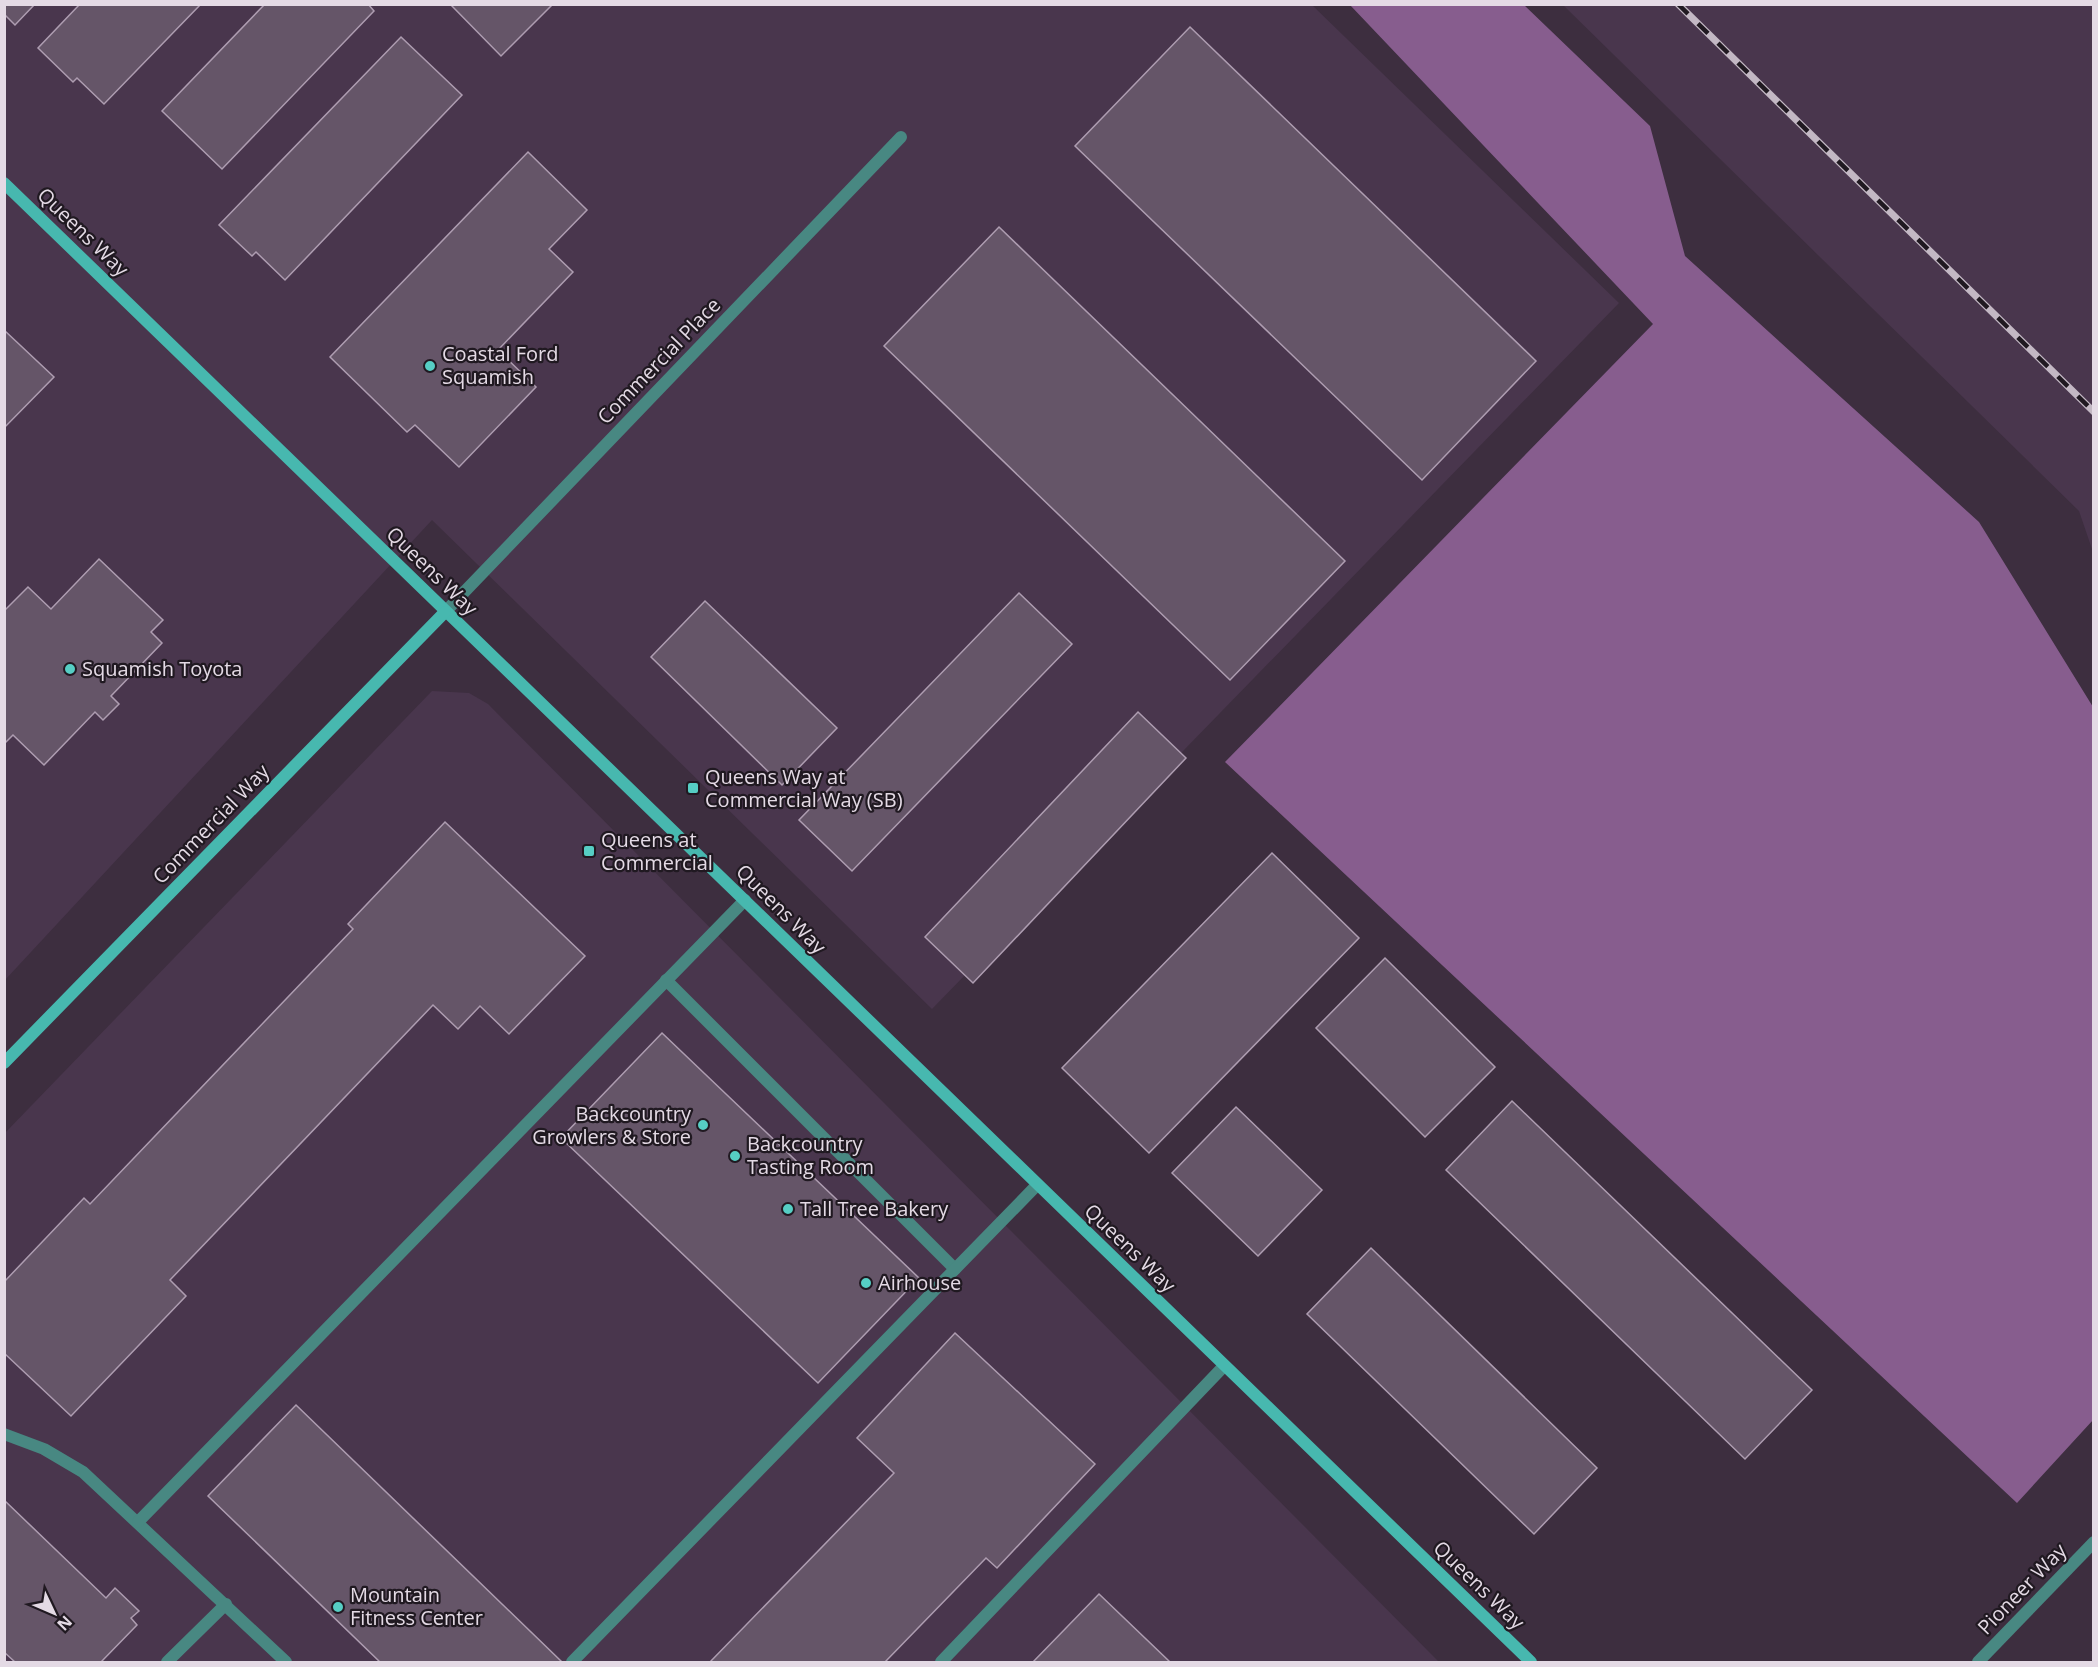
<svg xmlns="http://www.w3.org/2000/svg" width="2098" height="1667" viewBox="0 0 2098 1667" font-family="'Open Sans',sans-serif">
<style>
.built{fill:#49364d}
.forest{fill:#875d8e}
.building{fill:#655568;stroke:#ae9db1;stroke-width:1.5}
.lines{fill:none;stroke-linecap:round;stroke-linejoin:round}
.lane{stroke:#488882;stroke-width:12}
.street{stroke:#488882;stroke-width:12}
.secondary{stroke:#47b8af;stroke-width:12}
.rail-casing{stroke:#c3b8c4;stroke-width:7}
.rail{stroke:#201921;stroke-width:4.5;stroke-dasharray:14;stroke-linecap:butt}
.poi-dot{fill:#56cec4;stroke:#201921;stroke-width:2}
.labels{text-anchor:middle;stroke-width:4.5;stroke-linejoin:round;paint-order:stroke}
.street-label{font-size:20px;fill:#e4dae5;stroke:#201921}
.poi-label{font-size:20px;fill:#e4dae5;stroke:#201921;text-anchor:start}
</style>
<rect width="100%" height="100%" fill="#3d2e3f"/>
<g class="built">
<polygon points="5,5 1312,5 1619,303 932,1009 432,520 5,980"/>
<polygon points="1563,5 2093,5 2093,552 2079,511"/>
<polygon points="432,691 469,693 488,704 1439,1662 5,1662 4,1134"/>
</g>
<polygon class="forest" points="1350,5 1524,5 1650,126 1685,256 1979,522 2093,707 2093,1420 2017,1503 1225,762 1653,324"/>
<g class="building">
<polygon points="4,4 35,4 15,25 4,14"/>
<polygon points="80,4 201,4 104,104 77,78 73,82 38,48"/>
<polygon points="265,4 368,4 374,11 222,169 162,111"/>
<polygon points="450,4 553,4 501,56"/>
<polygon points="1190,27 1536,361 1422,480 1075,146"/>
<polygon points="401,37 462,95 285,280 256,252 252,256 219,225"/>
<polygon points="528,152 587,210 549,249 573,272 498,350 536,387 459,467 415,425 407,432 330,357"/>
<polygon points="999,227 1345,561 1230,680 884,346"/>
<polygon points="4,330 54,377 4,428"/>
<polygon points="99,559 163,620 151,632 162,643 111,696 119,704 103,720 95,712 44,765 13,735 4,744 4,611 28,587 51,609"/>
<polygon points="1019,593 1072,644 852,871 799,820"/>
<polygon points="705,601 837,728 782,785 651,657"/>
<polygon points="1138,712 1186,758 973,983 925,937"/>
<polygon points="445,822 585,956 509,1034 480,1006 458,1029 433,1005 170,1280 186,1296 71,1416 4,1353 4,1282 84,1198 90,1204 353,929 348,924"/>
<polygon points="1272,853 1359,938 1149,1153 1062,1068"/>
<polygon points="1385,958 1495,1067 1425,1137 1316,1028"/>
<polygon points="662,1033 919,1278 818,1383 561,1138"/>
<polygon points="1512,1101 1812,1390 1745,1459 1446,1170"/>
<polygon points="1236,1107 1322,1190 1258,1256 1172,1173"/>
<polygon points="1371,1248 1597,1468 1534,1534 1307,1314"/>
<polygon points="955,1333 1095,1464 997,1568 986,1558 885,1662 710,1662 894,1473 857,1438"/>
<polygon points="296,1405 562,1662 380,1662 208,1496"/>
<polygon points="4,1500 106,1598 115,1588 139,1611 131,1618 137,1625 101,1662 15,1662 4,1652"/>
<polygon points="1099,1594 1170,1662 1033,1662"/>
</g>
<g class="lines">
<g class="lane">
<polyline points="666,980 955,1269"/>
<polyline points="4,1434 44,1449 83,1472 286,1662"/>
<polyline points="138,1522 745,900"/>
<polyline points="167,1662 226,1604"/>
<polyline points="572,1662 1037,1185"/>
<polyline points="941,1662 1224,1366"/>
</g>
<g class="street">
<polyline points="445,612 901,137"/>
<polyline points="1978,1662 2094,1542"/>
</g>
<g class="secondary">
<polyline points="4,183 1531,1662"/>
<polyline points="4,1063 445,612"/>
</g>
<g class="rail-casing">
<polyline id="rail" points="1678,4 2094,412"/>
</g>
<use href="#rail" class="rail"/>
</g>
<g class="poi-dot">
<circle cx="430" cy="366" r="6"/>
<circle cx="70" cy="669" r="6"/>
<rect x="687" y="782" width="12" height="12" rx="3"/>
<rect x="583" y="845" width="12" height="12" rx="3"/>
<circle cx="703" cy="1125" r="6"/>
<circle cx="735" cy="1156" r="6"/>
<circle cx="788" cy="1209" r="6"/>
<circle cx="866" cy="1283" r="6"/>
<circle cx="338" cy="1607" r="6"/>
</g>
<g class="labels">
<g class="street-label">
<text transform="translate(83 232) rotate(44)" y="7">Queens Way</text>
<text transform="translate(659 361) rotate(-46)" y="7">Commercial Place</text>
<text transform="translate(432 571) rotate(44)" y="7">Queens Way</text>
<text transform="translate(211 824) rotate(-46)" y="7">Commercial Way</text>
<text transform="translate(781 909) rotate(45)" y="7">Queens Way</text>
<text transform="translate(1130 1248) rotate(44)" y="7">Queens Way</text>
<text transform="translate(1479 1585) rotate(44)" y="7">Queens Way</text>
<text transform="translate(2022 1589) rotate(-46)" y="7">Pioneer Way</text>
</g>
<g class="poi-label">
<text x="442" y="361">Coastal Ford<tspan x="442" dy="23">Squamish</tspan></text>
<text x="82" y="676">Squamish Toyota</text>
<text x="705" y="784">Queens Way at<tspan x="705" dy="23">Commercial Way (SB)</tspan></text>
<text x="601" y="847">Queens at<tspan x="601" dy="23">Commercial</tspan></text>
<text x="691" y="1121" text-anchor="end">Backcountry<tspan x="691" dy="23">Growlers &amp; Store</tspan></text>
<text x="747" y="1151">Backcountry<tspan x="747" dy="23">Tasting Room</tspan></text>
<text x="800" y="1216">Tall Tree Bakery</text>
<text x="878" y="1290">Airhouse</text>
<text x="350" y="1602">Mountain<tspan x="350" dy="23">Fitness Center</tspan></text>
</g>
</g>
<rect width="2098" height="1667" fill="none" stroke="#e4dae5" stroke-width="12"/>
<g transform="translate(54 1613) rotate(134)" stroke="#201921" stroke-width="4.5" paint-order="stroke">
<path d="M0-4.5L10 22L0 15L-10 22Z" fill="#e4dae5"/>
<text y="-9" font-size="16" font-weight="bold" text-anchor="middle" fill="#e4dae5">N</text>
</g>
</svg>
